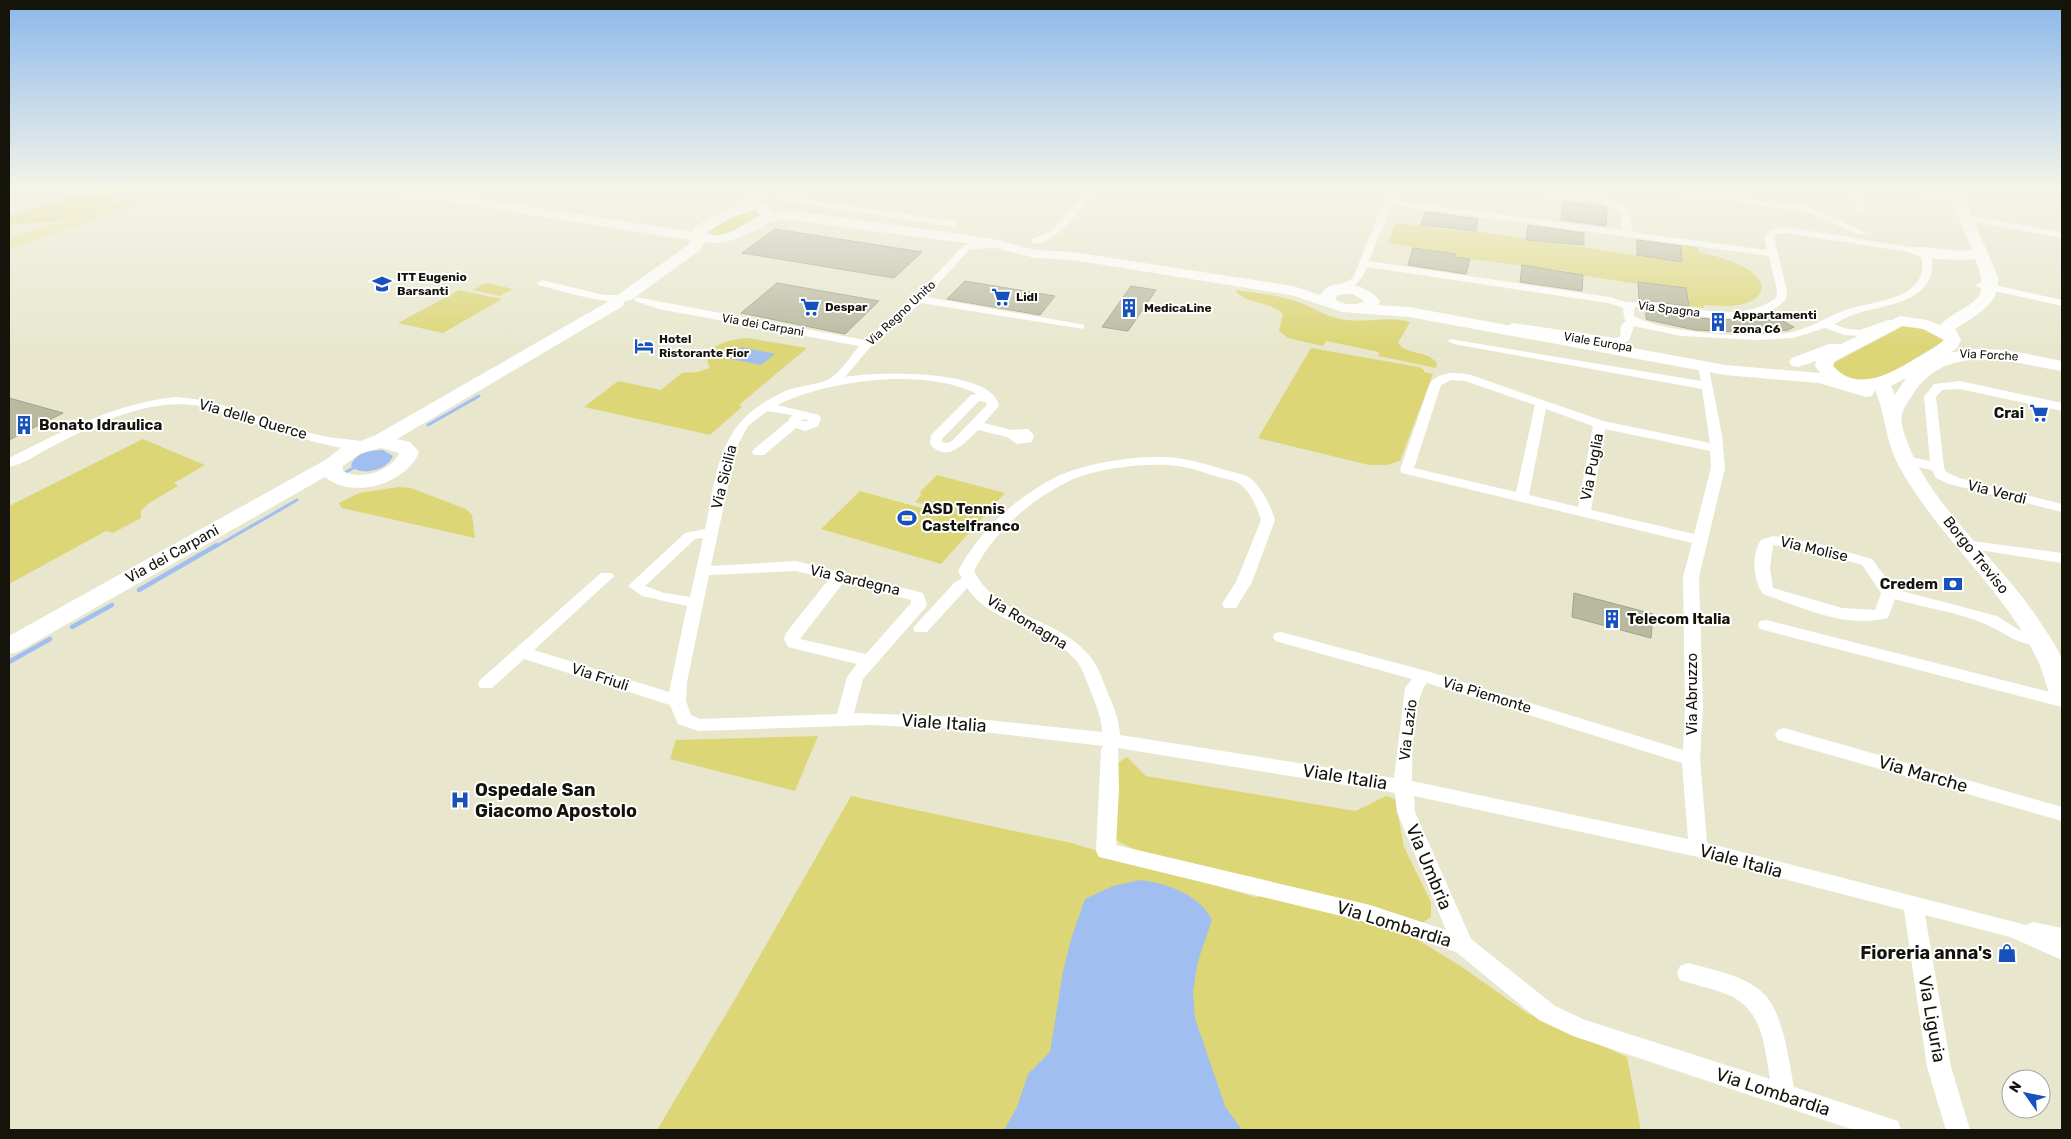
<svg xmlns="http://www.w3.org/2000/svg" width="2071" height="1139" viewBox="0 0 2071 1139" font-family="Rubik,sans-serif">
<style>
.green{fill:#dcd677}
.water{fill:#a1bef0}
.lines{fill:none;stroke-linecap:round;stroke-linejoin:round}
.stream-far1{stroke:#a1bef0;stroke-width:3}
.stream{stroke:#a1bef0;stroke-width:4.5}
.building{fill:#b9b9a0;stroke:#a2a189}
.street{fill:#fff;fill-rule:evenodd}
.secondary{fill:#fff;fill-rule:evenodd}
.primary{fill:#e5e08e;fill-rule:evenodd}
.labels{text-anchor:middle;stroke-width:4;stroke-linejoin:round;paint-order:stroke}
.far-poi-label{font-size:12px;font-weight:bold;fill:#14140b;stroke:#fff;text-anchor:start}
.far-street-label{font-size:12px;fill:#14140b;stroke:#fff}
.poi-label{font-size:15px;font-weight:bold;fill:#14140b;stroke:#fff;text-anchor:start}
.street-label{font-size:15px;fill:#14140b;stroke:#fff}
.near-street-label{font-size:18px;fill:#14140b;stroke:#fff}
.near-poi-label{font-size:18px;font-weight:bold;fill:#14140b;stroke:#fff;text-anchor:start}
</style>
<rect width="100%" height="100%" fill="#e8e7ce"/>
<g class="green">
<path d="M100 188H132C98 213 51 227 9 223V216Z"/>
<polygon points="756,209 764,213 733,233 713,237 705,231 739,211"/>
<path d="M1395 223 1461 231 1462 229 1682 262 1681 245 1698 247V252C1716 256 1760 266 1762 288 1756 310 1722 306 1704 305V308L1689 306 1685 288 1638 282V284L1567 273V271L1455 257V254L1388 243Z"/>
<polygon points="486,283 513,289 500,296 473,290"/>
<polygon points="459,290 502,299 443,333 398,323"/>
<path d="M1236 290C1256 293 1278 295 1298 302 1313 307 1324 316 1340 319 1364 324 1387 315 1410 322L1398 343C1405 355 1427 350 1437 363L1436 368 1378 356 1379 352 1331 342 1326 341 1323 346 1288 338 1279 331 1283 314C1270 301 1250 305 1236 292Z"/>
<path d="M1905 325 1924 327 1945 340C1932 348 1884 379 1873 380 1857 383 1840 377 1832 364Z"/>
<path d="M747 338 807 348 739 405 742 407 710 435 584 407 618 381 661 390 682 373 698 372 710 368C698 346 732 339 747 338Z"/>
<polygon points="1311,348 1419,367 1424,370 1424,372 1433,374 1400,461 1387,465 1369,465 1258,438"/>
<polygon points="143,439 205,465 174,483 178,486 149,503 141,511 141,518 113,533 106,531 9,584 9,506"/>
<polygon points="937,475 1005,493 941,564 821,529 860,491 921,508 924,504 915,502 922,494 919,493"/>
<polygon points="399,487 411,488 466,509 472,515 475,538 342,508 339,503 359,493"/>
<polygon points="818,736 795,791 670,759 676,740"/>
<polygon points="1127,757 1146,776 1356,811 1386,796 1395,799 1404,847 1431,902 1431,917 1419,925 1146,855 1119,842 1110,833 1115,765"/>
<polygon points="851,796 1071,843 1255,897 1277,895 1365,918 1415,938 1462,967 1527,1013 1627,1057 1641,1130 657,1130 738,994"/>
</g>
<g class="water">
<polygon points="741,347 775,354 761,365 727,358"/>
<path d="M383 450 393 456C388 470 361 477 351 466 354 453 372 450 383 450Z"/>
<path d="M1140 880C1167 883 1200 895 1212 920L1198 961 1193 991 1195 1018 1225 1106 1242 1130H1004L1017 1107 1028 1074 1050 1052 1063 971 1072 936 1085 899 1113 886Z"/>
</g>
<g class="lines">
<g class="stream-far1">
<polyline points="428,425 479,396"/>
<polyline points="346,472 355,467"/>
<polyline points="215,547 297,500"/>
</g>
<g class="stream">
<polyline points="139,590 217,545"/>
<polyline points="72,627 112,605"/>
<polyline points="9,662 50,639"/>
</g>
</g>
<g class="building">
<polygon points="1563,201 1607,207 1606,226 1561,220"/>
<polygon points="1425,212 1478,219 1476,231 1421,225"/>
<polygon points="1528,225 1584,233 1584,245 1526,240"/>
<polygon points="775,229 922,252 894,278 742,253"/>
<polygon points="1637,240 1681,246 1682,262 1637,255"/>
<polygon points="1413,248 1456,254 1455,257 1470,259 1466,274 1408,265"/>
<polygon points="1522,265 1583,275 1582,291 1520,282"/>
<polygon points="965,281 1055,296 1040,315 947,299"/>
<polygon points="1638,282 1686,288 1689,306 1639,300"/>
<polygon points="777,283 879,301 845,334 741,313"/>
<polygon points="1131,286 1156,290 1128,331 1102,327"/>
<polygon points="1646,310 1715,320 1775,317 1794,327 1788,330 1761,333 1695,330 1649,320 1646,319"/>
<polygon points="9,398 63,413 9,440"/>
<polygon points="1574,593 1653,614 1651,638 1572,617"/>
</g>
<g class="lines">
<g class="street">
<polygon points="785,188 794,188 786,196 954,221 959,224 954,227 776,200 776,196"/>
<path d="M1089 188H1098C1086 204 1054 248 1032 243V239L1051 231Z"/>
<path d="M1389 188H1397L1393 200 1622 230 1620 212C1589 193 1546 194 1511 191L1507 188C1535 188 1608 190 1629 211L1632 230 1638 233 1767 250 1764 237 1770 230 1786 227 1921 249 1932 258C1937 301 1890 304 1859 313 1850 315 1842 320 1834 324L1847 329 1860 330 1888 320H1901L1902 322 1860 336 1845 335 1825 328 1793 338 1758 340 1681 336 1634 326 1629 341 1616 345 1513 329 1507 326 1513 323 1615 338 1620 337 1621 325 1626 321 1624 318 1623 308 1608 303 1367 267C1362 279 1352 294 1336 291V287L1353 278ZM1391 205 1769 256 1777 291 1776 298C1742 323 1694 308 1655 302 1646 301 1636 303 1628 302 1622 302 1615 298 1609 297L1369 261ZM1786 233 1915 253 1922 259C1927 299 1878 300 1849 309 1831 314 1815 326 1796 331 1762 340 1665 334 1634 316V309L1636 307C1677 310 1756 335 1786 299L1787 291 1774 237 1776 234Z"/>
<polygon points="1656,188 1677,188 1800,206 1804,204 1867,233 1859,235 1810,213 1660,191"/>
<polygon points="1853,188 1861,188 1865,216 1857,214"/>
<polygon points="1898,188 1920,188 1956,193 1960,196 1956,199 1902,191"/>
<polygon points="1965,215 2062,232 2062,238 1962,220 1962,216"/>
<path d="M980 241 994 242 999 245 994 248 970 249 926 297 1080 324 1084 325V329L921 303 871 346 845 377C874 372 993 368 999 406L984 423 1011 430 1028 429 1034 435 1032 442 1017 444 1007 437 978 430C965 443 947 464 930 444L931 435 971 395 977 394C924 367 828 380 777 405L819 415 821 418 818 426 805 431 796 428 764 455H754L752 452 754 449 788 421 792 415 767 411 748 426 736 448 711 566 796 561 923 593 927 604 925 608 863 679 854 713 959 717 1102 732C1102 718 1096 705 1091 692 1087 682 1084 672 1078 663 1050 626 994 627 967 588L927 632H915L913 628 954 583 962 578 958 571C980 530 1016 497 1058 476 1088 462 1144 454 1177 458 1193 460 1209 465 1225 470 1232 472 1244 474 1250 478 1262 488 1271 506 1275 520L1252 582 1236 608H1224L1222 604 1236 582 1261 520C1257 508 1251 492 1240 484 1235 480 1225 479 1219 477 1205 473 1192 468 1178 466 1148 462 1097 468 1069 481 1030 500 993 532 974 571 999 619 1054 616 1087 653 1097 663 1102 678 1107 691 1113 705 1119 719 1120 735L1394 778 1405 688 1412 679 1275 641 1273 637 1275 633 1281 632 1430 672 1683 750 1685 708 1683 577 1692 543 1402 473 1400 470 1430 383C1441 371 1457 372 1471 375L1603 421 1710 443 1702 389 1454 344 1448 341 1450 339 1701 381 1698 366 1704 362 1708 364 1722 435 1725 468 1699 577 1703 708 1700 759 1707 843 2026 925 2033 922 2062 928V960L2010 937 1925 915 1951 1067 1970 1130H1946L1927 1067 1904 910 1698 857 1414 796 1415 812 1471 939 1555 1006 1585 1020 1770 1079C1764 1045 1763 1008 1726 994 1711 988 1695 985 1680 980L1677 973 1680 966 1688 963C1712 970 1745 975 1763 993 1783 1011 1789 1061 1794 1087L1889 1118 1898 1121 1901 1130H1854L1573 1036 1539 1020 1456 952 1370 923 1099 857 1096 851 1101 750 1103 746 959 729 871 725 699 731 678 724 670 705 524 659 492 688H480L478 684 480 680 601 573H611L614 576 611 579 534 650 669 692 687 606 642 596 628 586 685 533 705 529C719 463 718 420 788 390 799 386 823 384 831 378 842 370 851 356 859 346L659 309 635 301V297L865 340 910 302 964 245ZM1451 380 1465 381 1535 405 1516 492 1414 468 1441 385ZM979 401 986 402 987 405 952 441 948 443 942 442V439ZM1546 409 1593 426 1578 507 1529 495ZM806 419 808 421H801V420ZM1605 429 1710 451 1711 468 1694 534 1591 510ZM703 538 690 597 664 593 645 586 695 539ZM796 571 829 579 786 633 784 639 788 647 857 664 847 677 837 714 700 719 691 715 686 701 687 682 709 575ZM843 583 911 600V603L866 654 800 639ZM1427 683 1682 763 1688 839 1412 781C1412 759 1413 698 1427 683ZM1118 748 1395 793 1397 812 1446 930 1370 905 1116 845 1119 789Z"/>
<path d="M542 280 604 295H623L628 298C616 309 556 289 538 285L537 283Z"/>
<polygon points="1981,282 2062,300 2062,306 1977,287 1976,285"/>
<polygon points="1960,381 2062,403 2062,411 1960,389 1942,390 1936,397 1944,467 1946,472 1959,478 2062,504 2062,512 1949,484 1936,478 1932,470 1900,463 1898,460 1900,457 1905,456 1930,461 1924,397 1934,384"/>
<path d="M175 397C227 400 272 425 323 436 333 439 365 439 370 445 355 464 227 411 200 406 149 397 98 423 53 446 39 453 24 464 9 467V458C63 431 114 404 175 397Z"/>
<path d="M1773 536 1815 543 1872 559 1894 589 1997 616 2019 630 2047 636 2049 640 2047 644C2023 650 2005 632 1985 624 1961 613 1921 607 1895 599L1888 618C1846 629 1801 607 1763 594 1753 580 1751 555 1761 540ZM1773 545 1813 551 1862 565 1881 593 1875 610 1842 608 1773 588 1770 568Z"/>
<polygon points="1965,540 2062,553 2062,563 1960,547 1958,544"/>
<polygon points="1766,620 2062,695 2062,707 1760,629 1758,625 1760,621"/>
<polygon points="1784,728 2062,807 2062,821 1778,740 1775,735 1778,730"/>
</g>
<path class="secondary" d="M380 188H412L692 232 699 224 730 208 758 188H774L755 202 767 205 775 213 802 212 988 238 1036 250 1073 252 1293 286 1320 295C1332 274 1369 285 1380 301L1378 305 1409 307 1725 365 1820 373 1815 366 1816 361 1798 367 1792 366 1789 362 1792 358 1829 344H1841L1900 316 1927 320 1940 325C1968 299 1994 307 1975 259 1963 261 1914 260 1907 250 1914 241 1957 254 1972 250L1946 188H1960L1998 277C2001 304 1975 316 1955 329L1961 340 1957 348 1950 353C1986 343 2026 354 2062 361V371C2013 363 1950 342 1915 391 1911 398 1904 406 1902 414 1900 420 1903 429 1905 436 1929 508 2002 561 2042 625 2049 636 2059 649 2062 661 2065 674 2062 690 2062 703L2053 700C2047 690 2045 679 2041 668 2035 653 2026 638 2018 625 1981 569 1930 524 1899 466 1885 441 1886 415 1875 390L1872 396 1866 397 1819 383 1725 375 1409 317 1342 312 1291 295 1073 260 1035 258 988 246 782 219C755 226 732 248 704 242L700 250 631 300 624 302 623 306 397 439 410 442 419 452C407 484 352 500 325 477L18 652 9 654V636L327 459 341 448 374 436 611 300 618 298 619 294 688 245 690 240 387 192ZM755 210 760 215C747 222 721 243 707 232L732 217ZM1345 294H1353L1364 301C1356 306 1342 305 1335 299L1338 295ZM1902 326 1923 329 1944 340C1936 348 1925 353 1915 359 1890 374 1857 393 1833 366L1835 361ZM1906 378 1895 395 1891 386ZM381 448 399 453C392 471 360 481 343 471V466L361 453Z"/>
<polygon class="primary" points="158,188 179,188 177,191 9,249 9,239"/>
</g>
<linearGradient id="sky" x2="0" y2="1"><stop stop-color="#8bb8eb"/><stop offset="0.54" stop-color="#f5f4e9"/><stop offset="1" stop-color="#f5f4e9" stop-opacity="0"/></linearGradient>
<rect width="2071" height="347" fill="url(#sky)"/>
<defs>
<g id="school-bare" transform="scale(1.5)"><path d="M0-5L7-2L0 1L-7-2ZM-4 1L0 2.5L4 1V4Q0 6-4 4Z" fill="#1651bc" stroke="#fff" stroke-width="2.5" paint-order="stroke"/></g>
<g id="supermarket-bare" transform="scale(1.5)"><path d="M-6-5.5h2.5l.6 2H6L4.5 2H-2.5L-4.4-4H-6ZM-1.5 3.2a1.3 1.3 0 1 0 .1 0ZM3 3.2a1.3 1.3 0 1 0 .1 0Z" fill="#1651bc" stroke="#fff" stroke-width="2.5" paint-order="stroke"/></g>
<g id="building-bare" transform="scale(1.5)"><path d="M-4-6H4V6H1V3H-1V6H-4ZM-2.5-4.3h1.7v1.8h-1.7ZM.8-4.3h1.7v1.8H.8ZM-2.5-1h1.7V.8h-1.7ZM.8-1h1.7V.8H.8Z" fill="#1651bc" stroke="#fff" stroke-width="2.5" paint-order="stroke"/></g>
<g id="hotel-bare" transform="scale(1.5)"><path d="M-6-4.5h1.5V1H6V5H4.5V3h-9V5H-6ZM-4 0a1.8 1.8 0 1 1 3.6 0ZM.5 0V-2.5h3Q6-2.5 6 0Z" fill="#1651bc" stroke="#fff" stroke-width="2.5" paint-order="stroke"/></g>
<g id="stadium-bare" transform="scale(1.5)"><path d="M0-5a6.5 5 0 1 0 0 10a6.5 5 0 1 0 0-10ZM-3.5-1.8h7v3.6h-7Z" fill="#1651bc" stroke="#fff" stroke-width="2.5" paint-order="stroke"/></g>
<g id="bank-bare" transform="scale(1.5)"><path d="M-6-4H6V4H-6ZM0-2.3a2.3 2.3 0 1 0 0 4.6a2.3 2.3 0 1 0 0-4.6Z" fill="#1651bc" stroke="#fff" stroke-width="2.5" paint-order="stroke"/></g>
<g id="hospital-bare" transform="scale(1.5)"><path d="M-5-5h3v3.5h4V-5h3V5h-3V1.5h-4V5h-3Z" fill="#1651bc" stroke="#fff" stroke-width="2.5" paint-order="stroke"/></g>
<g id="shop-bare" transform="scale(1.5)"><path d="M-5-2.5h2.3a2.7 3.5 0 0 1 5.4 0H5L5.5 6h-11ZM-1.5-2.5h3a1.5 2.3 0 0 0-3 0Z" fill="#1651bc" stroke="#fff" stroke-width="2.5" paint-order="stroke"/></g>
</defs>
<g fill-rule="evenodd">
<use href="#school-bare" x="382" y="284"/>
<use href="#supermarket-bare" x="1001" y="297"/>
<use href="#supermarket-bare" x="810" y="307"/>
<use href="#building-bare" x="1129" y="308"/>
<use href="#building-bare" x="1718" y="322"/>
<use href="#hotel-bare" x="644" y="346"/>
<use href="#supermarket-bare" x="2039" y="413"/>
<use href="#building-bare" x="24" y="425"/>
<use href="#stadium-bare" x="907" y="518"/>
<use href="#bank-bare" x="1953" y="584"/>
<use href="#building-bare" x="1612" y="619"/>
<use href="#hospital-bare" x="460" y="800"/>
<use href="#shop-bare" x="2007" y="953"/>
</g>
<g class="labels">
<g class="far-poi-label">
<text x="397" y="281">ITT Eugenio<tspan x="397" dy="14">Barsanti</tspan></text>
<text x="1016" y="301">Lidl</text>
<text x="825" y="311">Despar</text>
<text x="1144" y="312">MedicaLine</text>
<text x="1733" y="319">Appartamenti<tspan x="1733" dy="14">zona C6</tspan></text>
<text x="659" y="343">Hotel<tspan x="659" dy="14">Ristorante Fior</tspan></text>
</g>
<g class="far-street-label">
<text transform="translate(1669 309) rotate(7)" y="4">Via Spagna</text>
<text transform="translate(901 313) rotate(-43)" y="4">Via Regno Unito</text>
<text transform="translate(763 325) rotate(10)" y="4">Via dei Carpani</text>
<text transform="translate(1598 342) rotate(10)" y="4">Viale Europa</text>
<text transform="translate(1989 355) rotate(3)" y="4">Via Forche</text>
</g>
<g class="poi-label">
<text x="2024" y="418" text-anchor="end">Crai</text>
<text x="39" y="430">Bonato Idraulica</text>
<text x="922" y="514">ASD Tennis<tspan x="922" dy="17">Castelfranco</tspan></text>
<text x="1938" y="589" text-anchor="end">Credem</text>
<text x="1627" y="624">Telecom Italia</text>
</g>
<g class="street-label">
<text transform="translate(253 419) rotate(16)" y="5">Via delle Querce</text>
<text transform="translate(1592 467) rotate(-79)" y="5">Via Puglia</text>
<text transform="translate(724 477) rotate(-76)" y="5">Via Sicilia</text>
<text transform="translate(1997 492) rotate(14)" y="5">Via Verdi</text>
<text transform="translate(1814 549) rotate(13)" y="5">Via Molise</text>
<text transform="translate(172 554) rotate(-29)" y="5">Via dei Carpani</text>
<text transform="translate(1976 555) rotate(51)" y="5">Borgo Treviso</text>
<text transform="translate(855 580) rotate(13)" y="5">Via Sardegna</text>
<text transform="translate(1027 622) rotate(31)" y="5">Via Romagna</text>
<text transform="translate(600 677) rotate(18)" y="5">Via Friuli</text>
<text transform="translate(1692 694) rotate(-90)" y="5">Via Abruzzo</text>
<text transform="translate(1487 695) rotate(17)" y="5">Via Piemonte</text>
<text transform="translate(1408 730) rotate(-83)" y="5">Via Lazio</text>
</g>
<g class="near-street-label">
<text transform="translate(944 723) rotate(4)" y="6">Viale Italia</text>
<text transform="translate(1923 774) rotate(16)" y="6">Via Marche</text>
<text transform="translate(1345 777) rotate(9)" y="6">Viale Italia</text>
<text transform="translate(1741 861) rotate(15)" y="6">Viale Italia</text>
<text transform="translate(1429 867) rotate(67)" y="6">Via Umbria</text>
<text transform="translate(1394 924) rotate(17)" y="6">Via Lombardia</text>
<text transform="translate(1932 1019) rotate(80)" y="6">Via Liguria</text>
<text transform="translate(1773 1092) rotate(18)" y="6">Via Lombardia</text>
</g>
<g class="near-poi-label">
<text x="475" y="796">Ospedale San<tspan x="475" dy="21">Giacomo Apostolo</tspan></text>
<text x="1992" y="959" text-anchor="end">Fioreria anna's</text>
</g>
</g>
<rect width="2071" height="1139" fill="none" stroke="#14140b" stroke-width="20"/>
<g transform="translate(2026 1094) rotate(303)"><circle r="24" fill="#ffffff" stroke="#a1a19d"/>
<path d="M0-4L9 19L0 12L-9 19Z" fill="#1651bc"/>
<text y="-8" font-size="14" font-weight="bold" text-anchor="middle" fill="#14140b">N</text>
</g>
</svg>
